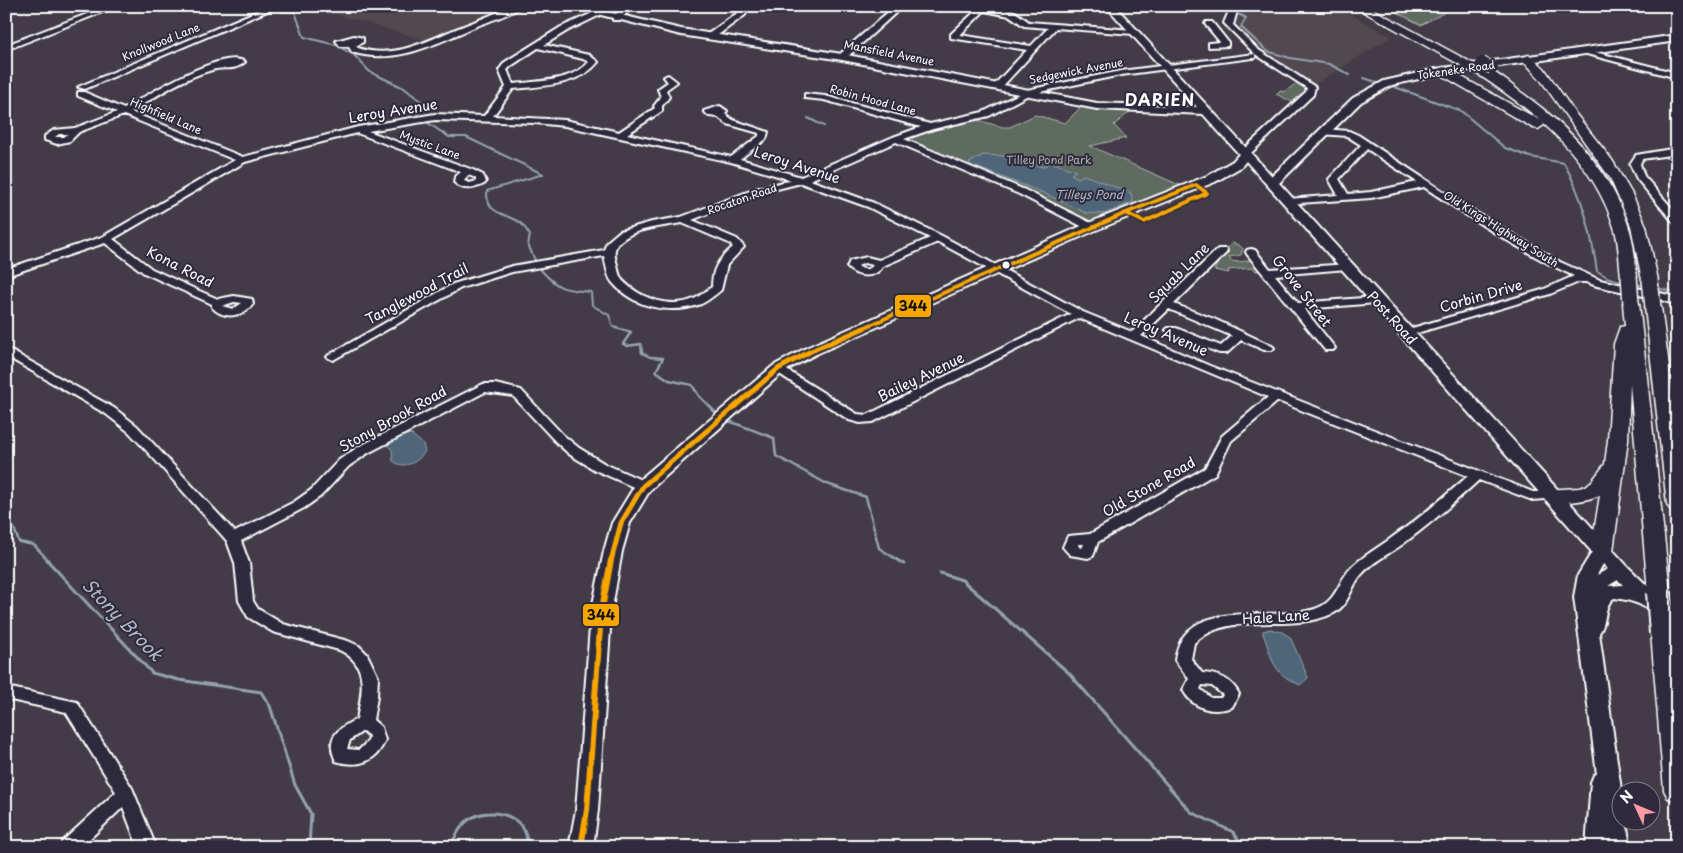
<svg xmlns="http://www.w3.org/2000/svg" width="1683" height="853" viewBox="0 0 1683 853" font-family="'Playpen Sans',sans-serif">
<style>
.built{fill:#51484f}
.green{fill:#5e6b60;stroke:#aeb5b0}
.water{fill:#4f657a;stroke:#95a3af}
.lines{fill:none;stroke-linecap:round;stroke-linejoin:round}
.stream-far2{stroke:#95a3af;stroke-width:2}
.stream-far1{stroke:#95a3af;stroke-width:2.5}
.stream{stroke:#95a3af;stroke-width:3}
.minor-casing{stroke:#fff;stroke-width:4}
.major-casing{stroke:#fff;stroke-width:4}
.highway-casing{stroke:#fff;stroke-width:3}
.minor{fill:#2f2a3d;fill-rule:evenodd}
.major{fill:#2f2a3d;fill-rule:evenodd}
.highway{fill:#2f2a3d;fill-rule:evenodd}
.highway-bridge-far2-casing{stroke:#fff;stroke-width:14;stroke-linecap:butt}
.highway-bridge-far1-casing{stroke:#fff;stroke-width:18;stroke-linecap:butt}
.highway-bridge-casing{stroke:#fff;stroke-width:28;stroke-linecap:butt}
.highway-bridge-far2{stroke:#2f2a3d;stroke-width:12}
.highway-bridge-far1{stroke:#2f2a3d;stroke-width:15}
.highway-bridge{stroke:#2f2a3d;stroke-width:24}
.bus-1-far2-casing{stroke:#2f2a3d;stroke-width:7}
.bus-1-far1-casing{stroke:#2f2a3d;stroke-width:9}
.bus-1-casing{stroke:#2f2a3d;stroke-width:10}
.bus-1-far2{stroke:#f7a600;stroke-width:4}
.bus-1-far1{stroke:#f7a600;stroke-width:5}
.bus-1{stroke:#f7a600;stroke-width:6}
.bus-dot{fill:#fff;stroke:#2f2a3d;stroke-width:2}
.labels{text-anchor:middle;stroke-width:4;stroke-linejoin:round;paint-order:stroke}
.far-street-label{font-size:11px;fill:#fff;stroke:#2f2a3d}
.far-park-label{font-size:11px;fill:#aeb5b0;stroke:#2f2a3d}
.far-water-label{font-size:12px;font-style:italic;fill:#b0bac3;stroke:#2f2a3d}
.street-label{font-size:14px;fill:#fff;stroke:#2f2a3d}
.far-district-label{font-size:16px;font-weight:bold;letter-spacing:1px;fill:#fff;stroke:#2f2a3d}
.near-water-label{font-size:18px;font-style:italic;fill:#b0bac3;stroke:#2f2a3d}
.line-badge{stroke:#2f2a3d;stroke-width:2}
.pale-badge-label{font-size:14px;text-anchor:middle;font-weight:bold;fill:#111}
</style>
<rect width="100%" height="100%" fill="#433c48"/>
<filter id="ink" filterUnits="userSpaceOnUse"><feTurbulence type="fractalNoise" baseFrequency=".02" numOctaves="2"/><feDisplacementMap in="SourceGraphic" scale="10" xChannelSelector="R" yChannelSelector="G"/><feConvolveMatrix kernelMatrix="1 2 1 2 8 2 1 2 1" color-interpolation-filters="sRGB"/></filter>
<g filter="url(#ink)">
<g class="built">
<polygon points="358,6 512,6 428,41 336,14"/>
<polygon points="1240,6 1336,6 1391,37 1315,84 1308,83 1261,52 1234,24 1233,19"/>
</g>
<g class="green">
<polygon points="1385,6 1456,6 1421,25"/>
<polygon points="1299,82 1307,89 1294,103 1276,94 1281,91 1284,92"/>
<polygon points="1082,106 1132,110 1114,125 1126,138 1090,146 1184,187 1091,224 903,141 957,122 974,119 1002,127 1010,127 1035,115 1065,123"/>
<polygon points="1232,243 1239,245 1243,249 1241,255 1229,257 1231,261 1238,262 1254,260 1262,271 1256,271 1253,268 1228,270 1229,273 1214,270 1223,253"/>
</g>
<g class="water">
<polygon points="983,155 1004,156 1043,167 1051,162 1076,171 1071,174 1078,178 1084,175 1131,193 1133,202 1104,214 1086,213 1039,191 970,165 969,163"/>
<path d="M411 434 423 444 425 451C419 462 404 470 393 461L392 450 387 445 397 437Z"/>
<path d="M1270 629 1282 632 1290 637 1307 675 1308 678 1300 685C1271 673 1273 659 1263 634V631Z"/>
</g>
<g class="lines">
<g class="stream-far2">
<polyline points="1207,6 1230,11"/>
<polyline points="275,8 283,12 295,12 304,37 336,45 352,54"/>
<polyline points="1235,12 1246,18 1241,27 1267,51 1290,58 1329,64 1350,75"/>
<polyline points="354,55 370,72 404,88 422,102 417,115"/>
<polyline points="1364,78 1376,82"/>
<path d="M1392 86 1461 111 1505 148 1530 157 1564 163C1583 197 1591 232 1597 271L1609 278 1624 282"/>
<polyline points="808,118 824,126"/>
<path d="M425 121 449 137H466L543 174 487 191C486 215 504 212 519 222 524 225 527 231 530 235L528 245 536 262"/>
<path d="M539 268C559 290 562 289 591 292L592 305 609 315 613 327 620 329"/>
<polyline points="1634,284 1646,286"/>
<polyline points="1656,288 1671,291"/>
</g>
<g class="stream-far1">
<polyline points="616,328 631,332 623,344 627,346 641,344 642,353 650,357 663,358 656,371 669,380 692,385 699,396 715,412"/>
<polyline points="729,421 774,438 776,456 827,484 866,497 879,548 899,561"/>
<polyline points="6,521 13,526 19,542 34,545 49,561"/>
</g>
<g class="stream">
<polyline points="47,560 152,673 179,680 261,692 270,706 295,785 311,814 309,847"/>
<polyline points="897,560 904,564"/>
<polyline points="940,573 962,580 1069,673 1191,812 1233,832 1244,847"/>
<path d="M450 847C455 838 459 827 467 821 483 808 511 811 523 828 527 834 527 841 528 847"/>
</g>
<g class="minor-casing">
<g id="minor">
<polygon points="108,6 118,6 6,50 6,45"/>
<polygon points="269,6 279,6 85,89 78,87"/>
<path d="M512 6H522C510 15 491 20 477 26 437 43 396 66 352 52L349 47 340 46 336 41 354 36 363 38V42L356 46 358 48C391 59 421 44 451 31 471 23 492 15 512 6Z"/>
<polygon points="626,6 634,6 619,20 613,20 613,16"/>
<polygon points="742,6 749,6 745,15 714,38 708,38 708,34 739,12"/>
<polygon points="895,6 903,6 845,59 839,59 839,55"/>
<path d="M981 6 1015 12 1029 22 1133 30 1137 32 1133 34 1056 28 1001 88H998L994 86 995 84 1027 50 951 38V34ZM984 11 1010 16 1024 26 1048 28 1031 46 960 35Z"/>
<path d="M1228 6H1235L1237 11 1233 25 1257 49 1315 87 1313 95 1252 152 1248 157H1242L1240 155 1245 148 1306 92 1307 88 1255 54V58H1252L1121 75 1030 94 989 116 933 129 904 139 1025 190 1095 225V229H1087L1019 194 896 142 810 180 874 203 942 236 1083 312 1132 332 1218 249H1226L1227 251 1226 253 1174 304 1214 319 1272 346 1274 348 1272 350H1264L1241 340 1227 353H1219L1168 332 1166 330 1168 328H1176L1221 346 1232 336 1169 309 1141 336 1210 366 1533 492H1557L1559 495 1557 498 1532 500 1479 480C1455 502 1430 524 1403 544 1389 554 1372 562 1361 575 1350 588 1349 606 1332 614 1289 634 1230 609 1194 643L1191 659 1202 673C1219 674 1231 679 1239 694L1232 707C1213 714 1193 709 1183 690L1189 679 1175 660C1184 594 1270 623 1315 609 1339 601 1337 580 1354 565 1366 554 1381 546 1394 536 1420 518 1444 497 1468 476L1278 401 1231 441 1215 474 1098 542 1093 556 1088 558 1070 555 1063 547 1068 536 1090 534 1205 468 1222 436 1268 397 1079 318 873 422 860 423 849 420 772 369 774 367H782L857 414 867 415 1071 314 938 242 883 266C875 279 857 278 847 267L850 261 867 257 879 260 930 238 868 207 801 183 761 193 692 220 737 239 744 247 727 265 721 290C715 295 708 301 701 304 671 315 633 308 612 282 607 276 606 263 604 256L512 272 461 288 333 360 327 357 329 355 453 284 512 266 604 250 607 242 620 231 652 222 681 217 755 189 791 180 731 162 565 126 535 123 435 120 368 131 473 170 483 175 486 182 484 184C474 189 463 191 454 182L455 177 461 172 357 133 245 162 113 239 152 269 197 290 218 299 234 296 252 299 253 304C243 317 223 320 212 307V304L144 273 105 243 6 276V269L102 237 235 160 124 115 79 132 70 141 57 144 45 140V136L54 130 75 128 117 112 78 96V92H84L124 109C145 96 224 47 245 62 234 72 224 66 212 70 183 78 156 96 131 112L243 157 358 127 435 114 484 116 506 87 499 70 505 62 561 27 597 11H600V15L567 31 544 45 589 55 598 62C579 86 541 86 513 89L493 116 565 120 619 132 655 108 654 106 661 97 658 89 668 82 664 77 668 75 677 82 666 90 669 97 662 106V111L627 134 731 157 759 136V133L727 124 718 117 709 116 704 111 720 106 727 111 725 114 733 120 768 132 766 139 740 159 801 177 893 137 921 127 824 100 805 98V94L825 96 930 124 983 112 1027 90 1121 71 1255 54 1224 23 1229 11ZM538 48 583 59 589 62C571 82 538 81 513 84L507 70 511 66ZM59 134H68L64 137H55ZM468 175 476 178V181L470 183 464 181ZM682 223 729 243 733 247C719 259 712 268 712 287 707 290 701 295 696 298 672 310 640 299 622 280 619 276 618 270 617 265 613 252 613 245 626 237 639 228 666 226 682 223ZM864 263 873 265C869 271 863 270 858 266ZM234 302 242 303 233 309 222 306ZM1078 544H1084L1082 548 1079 547ZM1202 685 1212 686 1223 695 1221 698H1211L1200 689Z"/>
<polygon points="1206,22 1212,22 1228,42 1228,46 1209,47 1209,43 1220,42 1205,24"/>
<polygon points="1583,49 1677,73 1677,78 1583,53"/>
<path d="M1324 129 1349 131 1358 135 1470 209 1560 262 1600 280 1669 295 1677 298V305L1662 300 1597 286 1586 282H1579L1550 294 1410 335H1402L1400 333 1402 331 1542 290 1574 276C1522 252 1472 219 1424 187L1371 198 1285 204V200L1288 199 1338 195 1329 179 1361 145 1347 136 1321 134V130ZM1367 149 1417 182 1371 192 1348 194 1339 179Z"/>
<polygon points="1677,148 1677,154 1642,159 1640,164 1644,176 1677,214 1677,224 1674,223 1637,179 1630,164 1636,155"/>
<polygon points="1251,249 1255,250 1270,269 1351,264 1352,266 1347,269 1275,275 1298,303 1376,297 1381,300 1376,303 1304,309 1335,348 1333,350 1325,350 1247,254 1246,252 1247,250"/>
<path d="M6 348 114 408 137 426 235 532 294 502 311 490 339 460 358 447 483 384H495L521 390 563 435 579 448 605 464 648 483 650 486 648 489H638L595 470 569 454 555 441 513 396 485 392 368 453 349 466 321 496 304 508 241 541 249 563 253 601 258 609 283 624 348 641 359 646 367 654 378 677 377 697 373 720 381 727 385 740C377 762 358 768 336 761 325 739 337 728 357 719 362 692 370 664 339 650L273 632 248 617 239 601 235 563 227 541 157 462 129 432 106 414 6 356ZM363 731 369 736 368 741 359 750 347 749 350 740Z"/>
<polygon points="6,687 77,702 132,788 156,847 138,847 123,807 81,847 60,847 63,841 116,792 66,712 6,699"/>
</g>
</g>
<g class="major-casing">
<path id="major" d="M565 6H582L681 29 842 54 1097 103 1197 107 1106 6H1115L1272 176 1353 98 1384 81 1436 69 1677 35V41L1436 75 1392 85 1361 102 1279 183 1628 567 1677 615V634C1663 630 1657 616 1646 608 1638 602 1624 599 1614 598 1602 607 1608 622 1599 633L1621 790 1620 820H1626L1630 847H1586L1591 782 1594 775 1597 774 1574 597 1578 575 1592 552 1246 161 1241 167 1215 182 1096 230 816 354 783 372 650 490 630 523 622 551 611 614 598 810 593 847H569L576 810 591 614 604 551 612 523 637 482 773 366 806 348 1086 224 1207 176 1233 161 1239 154 1203 114 1097 109 842 60 681 35ZM1603 564 1608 569 1597 575ZM1618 580 1623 585 1608 586Z"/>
</g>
<g class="highway-casing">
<g id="highway">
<polygon points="1353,6 1367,6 1476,65 1470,69 1466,68"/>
<polygon points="1528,55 1532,57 1544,68 1575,113 1612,160 1632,194 1646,226 1658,280 1656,283 1644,283 1642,280 1631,226 1610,178 1540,79 1522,59"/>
<path d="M1480 66C1495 70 1510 84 1522 93 1570 127 1613 173 1630 231 1634 245 1635 261 1637 276L1635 279H1623L1621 276C1619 261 1619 245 1615 230 1594 159 1536 112 1476 73L1474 70Z"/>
<polygon points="1444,67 1543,122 1544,125 1538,129 1533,128 1440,74 1438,71 1440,68"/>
<path d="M1631 298 1637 300 1639 303 1670 592 1667 598 1659 600 1651 598 1648 592 1630 384 1628 440 1613 551 1609 556 1602 558 1595 556 1591 551 1600 495C1583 502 1563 504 1545 500L1542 495 1545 490 1579 488 1586 486 1592 481 1605 464 1608 440 1614 344 1620 327 1625 326 1623 303 1625 300Z"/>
<polygon points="1653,302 1659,304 1661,307 1677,425 1677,511 1670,509 1667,504 1645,307 1647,304"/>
<polygon points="1662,625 1670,627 1673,633 1677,665 1677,801 1668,798 1664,790 1651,633 1654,627"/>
</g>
</g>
<use href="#minor" class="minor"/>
<use href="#major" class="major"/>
<use href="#highway" class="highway"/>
<g class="highway-bridge-far2-casing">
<polyline id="highway-bridge-far2" points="1482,63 1492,68"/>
</g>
<g class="highway-bridge-far1-casing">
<g id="highway-bridge-far1">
<polyline points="1629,276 1631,303"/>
<polyline points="1650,280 1653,307"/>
</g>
</g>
<g class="highway-bridge-casing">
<polyline id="highway-bridge" points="1659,592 1662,633"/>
</g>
<use href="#highway-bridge-far2" class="highway-bridge-far2"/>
<use href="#highway-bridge-far1" class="highway-bridge-far1"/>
<use href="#highway-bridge" class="highway-bridge"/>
<g class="bus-1-far2-casing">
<g id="bus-1-far2">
<polygon points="1196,185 1207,193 1144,222 1126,213"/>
<polyline points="861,329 1126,213"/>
</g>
</g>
<g class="bus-1-far1-casing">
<polyline id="bus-1-far1" points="611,561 621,523 643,486 778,369 811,351 864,328"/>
</g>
<g class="bus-1-casing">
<polyline id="bus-1" points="581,847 587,810 601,614 611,560"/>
</g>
<use href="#bus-1-far2" class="bus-1-far2"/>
<use href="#bus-1-far1" class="bus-1-far1"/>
<use href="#bus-1" class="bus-1"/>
</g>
</g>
<circle class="bus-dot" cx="1006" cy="265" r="4.5"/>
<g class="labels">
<g class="far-street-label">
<text transform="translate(161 42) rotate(-22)" y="4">Knollwood Lane</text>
<text transform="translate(889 53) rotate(11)" y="4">Mansfield Avenue</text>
<text transform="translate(1456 70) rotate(-8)" y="4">Tokeneke Road</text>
<text transform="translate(1076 71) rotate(-11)" y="4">Sedgewick Avenue</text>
<text transform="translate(873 100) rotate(15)" y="4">Robin Hood Lane</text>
<text transform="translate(166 116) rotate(23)" y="4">Highfield Lane</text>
<text transform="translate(430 145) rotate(20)" y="4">Mystic Lane</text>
<text transform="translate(742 199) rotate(-19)" y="4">Rocaton Road</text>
<text transform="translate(1501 229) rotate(32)" y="4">Old Kings Highway South</text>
</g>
<g class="far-park-label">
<text x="1049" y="164">Tilley Pond Park</text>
</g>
<g class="far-water-label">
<text x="1089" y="199">Tilleys Pond</text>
</g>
<g class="street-label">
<text transform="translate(393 111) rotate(-9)" y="5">Leroy Avenue</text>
<text transform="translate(797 165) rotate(18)" y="5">Leroy Avenue</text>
<text transform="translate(180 267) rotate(27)" y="5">Kona Road</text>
<text transform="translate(1179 273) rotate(-45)" y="5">Squab Lane</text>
<text transform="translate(1302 291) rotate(52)" y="5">Grove Street</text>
<text transform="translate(417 294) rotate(-28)" y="5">Tanglewood Trail</text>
<text transform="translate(1481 296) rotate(-16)" y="5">Corbin Drive</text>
<text transform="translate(1392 318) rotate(48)" y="5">Post Road</text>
<text transform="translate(1166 334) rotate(23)" y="5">Leroy Avenue</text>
<text transform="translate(921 377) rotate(-26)" y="5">Bailey Avenue</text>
<text transform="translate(393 419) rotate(-29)" y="5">Stony Brook Road</text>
<text transform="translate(1149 487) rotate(-30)" y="5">Old Stone Road</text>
<text transform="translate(1276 617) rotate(-4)" y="5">Hale Lane</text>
</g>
<g class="far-district-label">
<text x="1160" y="106">DARIEN</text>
</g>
<g class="near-water-label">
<text transform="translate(122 620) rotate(46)" y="6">Stony Brook</text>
</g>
</g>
<g class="line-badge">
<rect x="894" y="294" width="38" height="24" rx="5" fill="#f7a600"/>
<rect x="582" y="603" width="38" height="24" rx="5" fill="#f7a600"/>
</g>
<g class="pale-badge-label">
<text x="913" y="311">344</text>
<text x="601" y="620">344</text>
</g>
<rect width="1683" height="853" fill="none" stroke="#2f2a3d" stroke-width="25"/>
<rect x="12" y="12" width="1658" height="828" fill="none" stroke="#fff" stroke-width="2" filter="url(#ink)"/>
<g transform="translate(1636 806) rotate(314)"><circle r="24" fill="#2f2a3d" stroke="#827f8b"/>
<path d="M0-4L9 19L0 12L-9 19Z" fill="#ff9aa2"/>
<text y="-8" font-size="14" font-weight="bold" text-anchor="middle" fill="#ffffff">N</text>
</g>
</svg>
